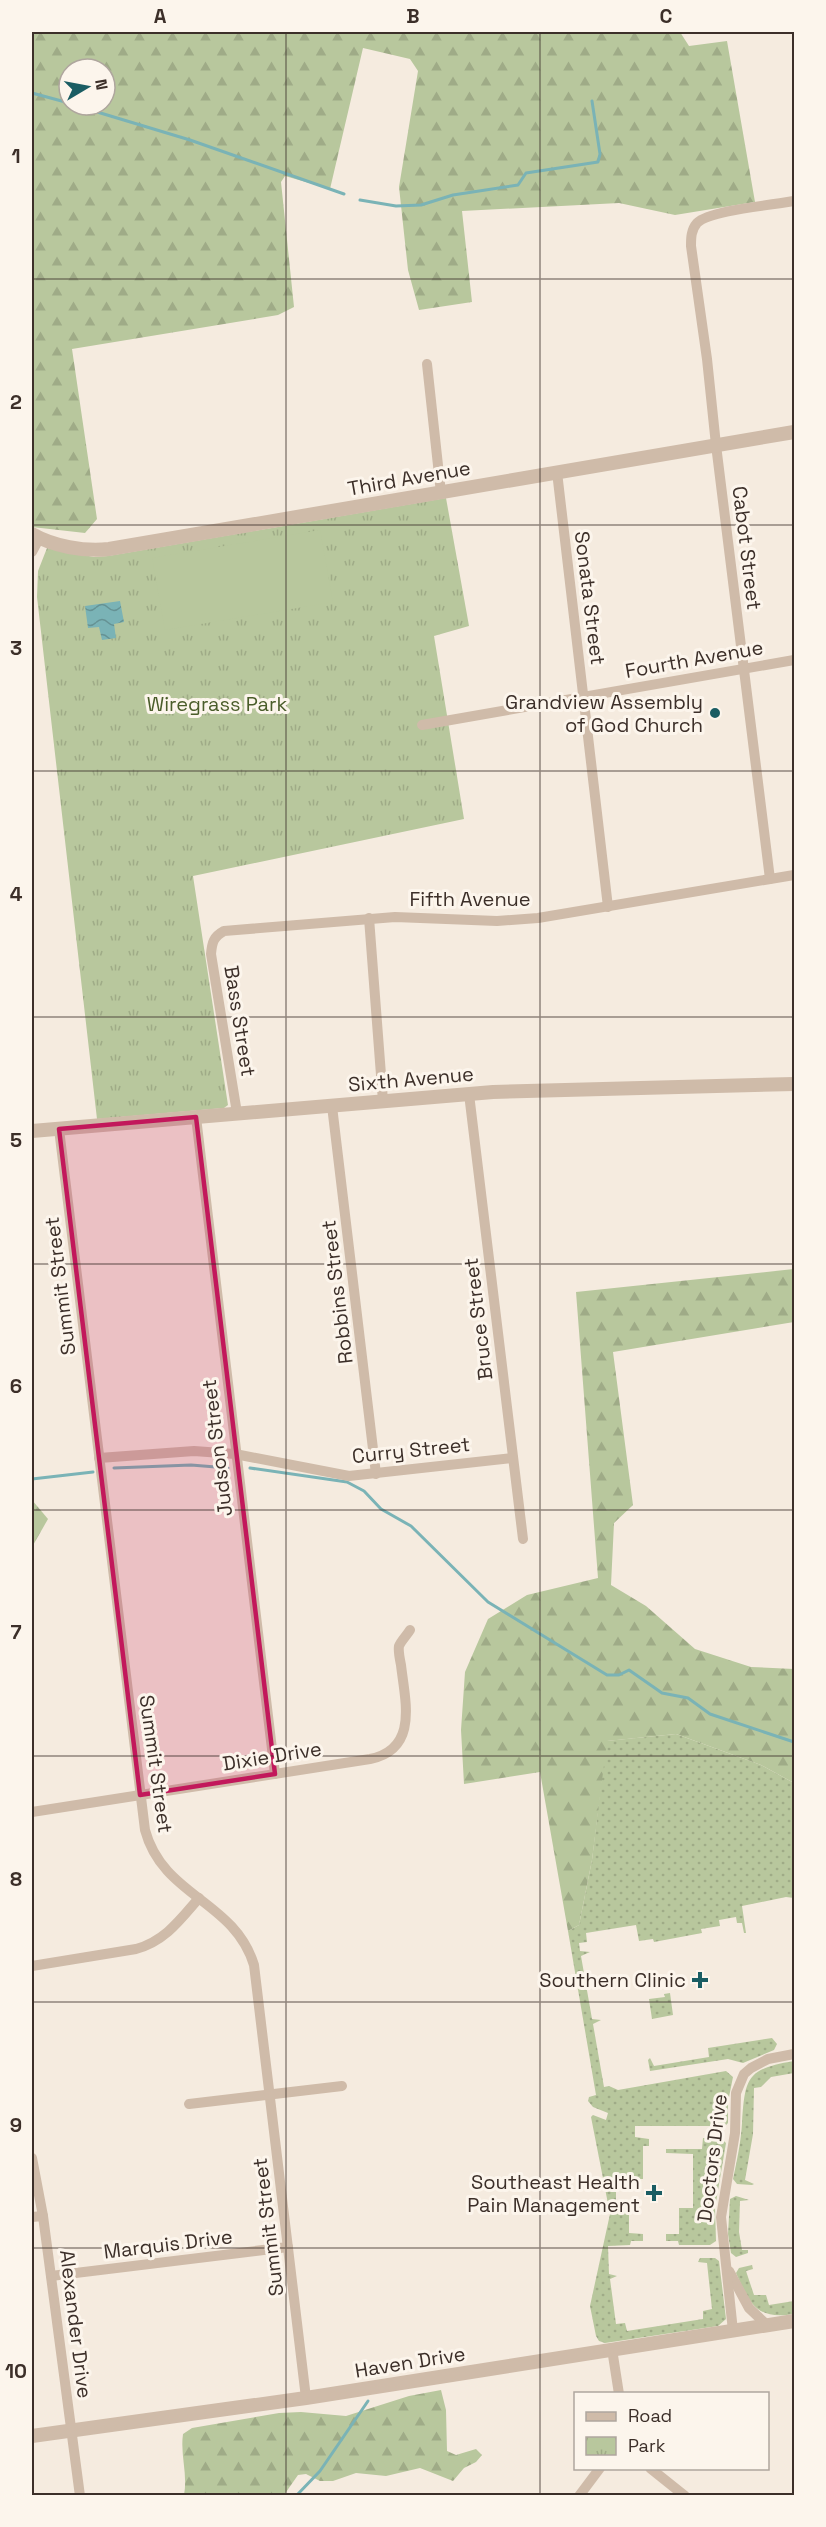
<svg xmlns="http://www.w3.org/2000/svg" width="826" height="2527" viewBox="0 0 826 2527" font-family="'Space Grotesk',sans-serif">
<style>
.grass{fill:url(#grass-dots)}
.forest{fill:url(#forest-firs);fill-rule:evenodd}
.park{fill:url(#park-tufts)}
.garden{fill:#b8c79d}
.water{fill:url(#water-waves)}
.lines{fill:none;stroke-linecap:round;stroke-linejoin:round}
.stream{stroke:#7ab3b6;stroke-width:3}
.minor{stroke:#cfbba9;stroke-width:10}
.tertiary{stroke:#cfbba9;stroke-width:14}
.marked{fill:#c2185b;fill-opacity:0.2;stroke:#c2185b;stroke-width:4.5;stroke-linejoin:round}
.grid{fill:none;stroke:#3c2f29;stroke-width:1.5;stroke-opacity:0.55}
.poi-dot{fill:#1a5d63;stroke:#fcf5ec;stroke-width:2}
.labels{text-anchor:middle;stroke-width:6;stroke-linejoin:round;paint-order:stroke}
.street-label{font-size:20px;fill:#3c2f29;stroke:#fcf5ec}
.poi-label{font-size:20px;fill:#3c2f29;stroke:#fcf5ec;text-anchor:end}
.park-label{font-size:20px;fill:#4a5d2a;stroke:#fcf5ec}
.neatline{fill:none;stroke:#3c2f29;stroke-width:2}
.grid-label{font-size:20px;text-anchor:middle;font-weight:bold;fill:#3c2f29}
</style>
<defs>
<pattern id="grass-dots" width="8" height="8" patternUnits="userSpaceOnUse" patternTransform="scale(1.5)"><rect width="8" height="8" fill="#b8c79d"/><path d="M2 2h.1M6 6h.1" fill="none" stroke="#9fab87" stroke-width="1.8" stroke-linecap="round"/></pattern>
<pattern id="forest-firs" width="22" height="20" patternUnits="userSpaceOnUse" patternTransform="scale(1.5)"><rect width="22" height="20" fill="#b8c79d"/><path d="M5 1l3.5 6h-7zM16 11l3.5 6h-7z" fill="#9fab87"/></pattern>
<pattern id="park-tufts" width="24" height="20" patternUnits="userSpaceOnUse" patternTransform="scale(1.5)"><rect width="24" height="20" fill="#b8c79d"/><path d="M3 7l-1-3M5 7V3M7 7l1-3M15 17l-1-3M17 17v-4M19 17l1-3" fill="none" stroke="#9fab87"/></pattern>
<pattern id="water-waves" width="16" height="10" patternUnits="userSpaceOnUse" patternTransform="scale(1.5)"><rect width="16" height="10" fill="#7ab3b6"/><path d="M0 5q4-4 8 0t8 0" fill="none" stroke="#659294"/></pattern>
</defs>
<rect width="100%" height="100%" fill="#f5ebdf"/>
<g class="grass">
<polygon points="676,1734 761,1765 794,1783 794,1898 786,1897 742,1906 746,1933 744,1933 742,1923 737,1923 736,1917 719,1920 720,1926 701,1929 702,1933 654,1942 653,1939 639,1941 636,1925 586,1933 587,1942 579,1943 580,1951 590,1952 581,1956 592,2019 601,2020 593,2024 604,2087 609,2086 618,2090 726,2071 733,2077 728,2102 728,2123 725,2126 635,2126 635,2137 649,2139 649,2146 643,2146 643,2179 616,2179 616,2207 629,2208 629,2233 643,2234 643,2241 631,2241 630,2245 608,2246 609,2274 617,2276 610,2279 616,2324 625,2323 627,2331 703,2319 703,2311 712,2309 707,2263 698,2262 700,2258 715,2258 719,2261 726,2319 718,2326 605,2343 599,2341 596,2336 590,2306 610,2214 591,2117 593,2115 606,2120 608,2113 593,2107 588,2101 589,2097 596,2095 568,1931 579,1925 592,1860 606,1741"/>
<polygon points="670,1993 673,2015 652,2019 649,1999 665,1997 664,1994"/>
<polygon points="772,2038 777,2044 774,2050 743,2063 728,2059 650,2071 648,2060 650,2058 654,2066 709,2057 708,2048"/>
<path d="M794 2061V2073L771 2077 761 2087 754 2088 753 2134 745 2180 754 2184 752 2185 737 2184 733 2179C737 2160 741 2142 742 2123 745 2077 747 2069 794 2061Z"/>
<polygon points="703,2138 721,2138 726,2143 715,2208 716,2241 710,2245 679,2245 678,2241 666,2241 666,2234 679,2234 679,2208 693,2208 693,2154 666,2153 666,2149 702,2149"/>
<polygon points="736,2196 749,2200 740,2201 739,2232 742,2250 748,2250 748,2253 736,2257 731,2253 728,2234 730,2199"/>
<path d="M752 2265 753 2269 746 2271 754 2295H766L769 2305 794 2301V2314C757 2320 750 2305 736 2273L739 2268Z"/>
</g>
<g class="forest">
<path d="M32 32H680L689 46 727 41 755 202 675 215 619 203 462 211 472 302 419 310 408 270 399 187 418 71 410 59 363 48 330 189 285 176 281 182 294 307 278 315 72 349 97 519 85 533 32 527ZM69 69H105V105H69Z"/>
<polygon points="794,1269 794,1322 613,1352 633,1505 614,1523 611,1585 646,1606 695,1649 751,1667 794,1669 794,1783 761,1765 676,1734 607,1741 592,1860 579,1925 568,1931 540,1772 464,1784 461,1730 465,1672 488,1619 527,1595 598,1578 576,1292"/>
<polygon points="32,1500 48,1519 32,1547"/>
<path d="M441 2390 446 2410 447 2451 456 2455 476 2449 482 2455 476 2462 464 2468 453 2481 420 2468 386 2476 356 2473 333 2481H320L306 2474 298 2475 284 2495H184C188 2474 180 2455 183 2434L192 2428 279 2413 301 2412 346 2416 409 2396Z"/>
</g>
<polygon class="park" points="446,498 469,626 434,636 464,819 193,876 228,1105 224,1108 97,1119 37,597 38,571 47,548 94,557 108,556"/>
<polygon class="garden" points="320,530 333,602 165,630 152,558"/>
<polygon class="water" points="120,601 124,622 114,624 116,638 102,640 99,627 88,628 85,606"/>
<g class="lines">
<g class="stream">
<polyline points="32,93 69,103"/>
<polyline points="74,105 190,140 344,194"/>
<polyline points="360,200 396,206 421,205 453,195 518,185 526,173 598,162 600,154 592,101"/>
<polyline points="114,1468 191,1465 228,1468"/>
<polyline points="250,1468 347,1482 364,1491 381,1509 411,1526 488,1602 607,1675 619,1675 629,1670 662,1693 688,1698 710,1714 794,1742"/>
<polyline points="32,1479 93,1472"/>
<polyline points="296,2496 320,2471 368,2401"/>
</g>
<g class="minor">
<polyline points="427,364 441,493"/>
<polyline points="557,472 608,907"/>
<polyline points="32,552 39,539"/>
<polyline points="422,725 794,660"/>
<path d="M770 879 716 445 707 359 691 246C691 238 691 230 697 223 710 210 774 205 794 201"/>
<polyline points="369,918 383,1101"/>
<polyline points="469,1094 523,1539"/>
<polyline points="332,1106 376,1474"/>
<path d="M237 1113 211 954C212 943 213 937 224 931L395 917 497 921 538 918 794 875"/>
<polyline points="196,1117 275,1774"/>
<path d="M59 1129 145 1830C163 1897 234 1900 254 1965L306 2398"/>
<polyline points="99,1458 194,1451 235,1454 349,1476 513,1458"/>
<path d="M32 1812 370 1759C419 1749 405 1701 401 1665 400 1660 398 1651 399 1646 401 1641 407 1635 410 1630"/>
<path d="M32 1966 136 1949C165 1941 180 1920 199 1898"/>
<polyline points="189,2104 342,2086"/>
<polyline points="32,2158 43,2216 80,2496"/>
<polyline points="32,2217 43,2216"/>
<polyline points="729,2271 749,2308 767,2325"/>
<polyline points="51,2276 288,2247"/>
<polyline points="733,2331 721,2217 735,2133 736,2093 744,2074 751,2068 768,2059 794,2054"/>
<polyline points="612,2349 619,2394"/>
<polyline points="650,2468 685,2496"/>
<polyline points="579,2496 600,2468"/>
</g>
<g class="tertiary">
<path d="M32 534C53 546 84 552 109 549L794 432"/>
<polyline points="32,1131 493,1092 794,1084"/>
<polyline points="32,2436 306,2398 794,2321"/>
</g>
</g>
<path class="marked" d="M196 1117 275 1774 140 1795 59 1129Z"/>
<path class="grid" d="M286 32V2496M540 32V2496M32 279H794M32 525H794M32 771H794M32 1017H794M32 1264H794M32 1510H794M32 1756H794M32 2002H794M32 2248H794"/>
<g class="poi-dot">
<circle cx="715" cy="713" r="6"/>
<path d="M697 1971h6v6h6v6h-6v6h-6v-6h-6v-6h6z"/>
<path d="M651 2184h6v6h6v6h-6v6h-6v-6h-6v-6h6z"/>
</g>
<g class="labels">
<g class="street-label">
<text transform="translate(409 478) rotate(-10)" y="7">Third Avenue</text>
<text transform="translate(747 548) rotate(83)" y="7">Cabot Street</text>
<text transform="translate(590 598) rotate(83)" y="7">Sonata Street</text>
<text transform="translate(694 659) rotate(-10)" y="7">Fourth Avenue</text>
<text x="470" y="906">Fifth Avenue</text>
<text transform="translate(240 1021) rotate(81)" y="7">Bass Street</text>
<text transform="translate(411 1079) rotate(-5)" y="7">Sixth Avenue</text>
<text transform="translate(60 1286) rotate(-97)" y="7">Summit Street</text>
<text transform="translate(337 1292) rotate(-97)" y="7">Robbins Street</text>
<text transform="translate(478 1319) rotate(-97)" y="7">Bruce Street</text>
<text transform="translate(217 1448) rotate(-97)" y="7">Judson Street</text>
<text transform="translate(411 1450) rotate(-6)" y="7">Curry Street</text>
<text transform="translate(272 1756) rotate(-9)" y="7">Dixie Drive</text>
<text transform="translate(156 1764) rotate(82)" y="7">Summit Street</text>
<text transform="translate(712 2158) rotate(-83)" y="7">Doctors Drive</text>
<text transform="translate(268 2227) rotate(-97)" y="7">Summit Street</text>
<text transform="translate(168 2244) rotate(-7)" y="7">Marquis Drive</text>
<text transform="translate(76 2324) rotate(83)" y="7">Alexander Drive</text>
<text transform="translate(410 2362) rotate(-9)" y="7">Haven Drive</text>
</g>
<g class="poi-label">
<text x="703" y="709">Grandview Assembly<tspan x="703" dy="23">of God Church</tspan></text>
<text x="686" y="1987">Southern Clinic</text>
<text x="640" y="2189">Southeast Health<tspan x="640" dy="23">Pain Management</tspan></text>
</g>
<g class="park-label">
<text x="217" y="711">Wiregrass Park</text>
</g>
</g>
<rect width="826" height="2527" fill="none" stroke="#fcf5ec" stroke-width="66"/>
<rect x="574" y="2392" width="195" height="78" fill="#fcf5ec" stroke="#afa69e" stroke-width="1.5"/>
<rect x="586" y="2412" width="30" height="9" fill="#cfbba9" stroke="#afa69e" stroke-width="1.5"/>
<text x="628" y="2422" font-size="18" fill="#3c2f29">Road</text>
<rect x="586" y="2437" width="30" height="18" fill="url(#park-tufts)" stroke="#afa69e" stroke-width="1.5"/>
<text x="628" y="2452" font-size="18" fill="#3c2f29">Park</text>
<g transform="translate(87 87) rotate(80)"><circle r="28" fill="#fcf5ec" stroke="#afa69e" stroke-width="1.5"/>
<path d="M0-4.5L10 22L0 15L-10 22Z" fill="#1a5d63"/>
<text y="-9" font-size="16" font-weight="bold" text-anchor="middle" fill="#3c2f29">N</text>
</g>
<rect x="33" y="33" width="760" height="2461" class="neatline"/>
<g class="grid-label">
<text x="160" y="23">A</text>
<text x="413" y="23">B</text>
<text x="666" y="23">C</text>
<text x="16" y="163">1</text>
<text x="16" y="409">2</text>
<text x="16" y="655">3</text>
<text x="16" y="901">4</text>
<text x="16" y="1147">5</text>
<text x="16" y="1393">6</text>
<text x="16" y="1639">7</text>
<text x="16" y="1886">8</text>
<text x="16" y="2132">9</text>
<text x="16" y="2378">10</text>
</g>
</svg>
